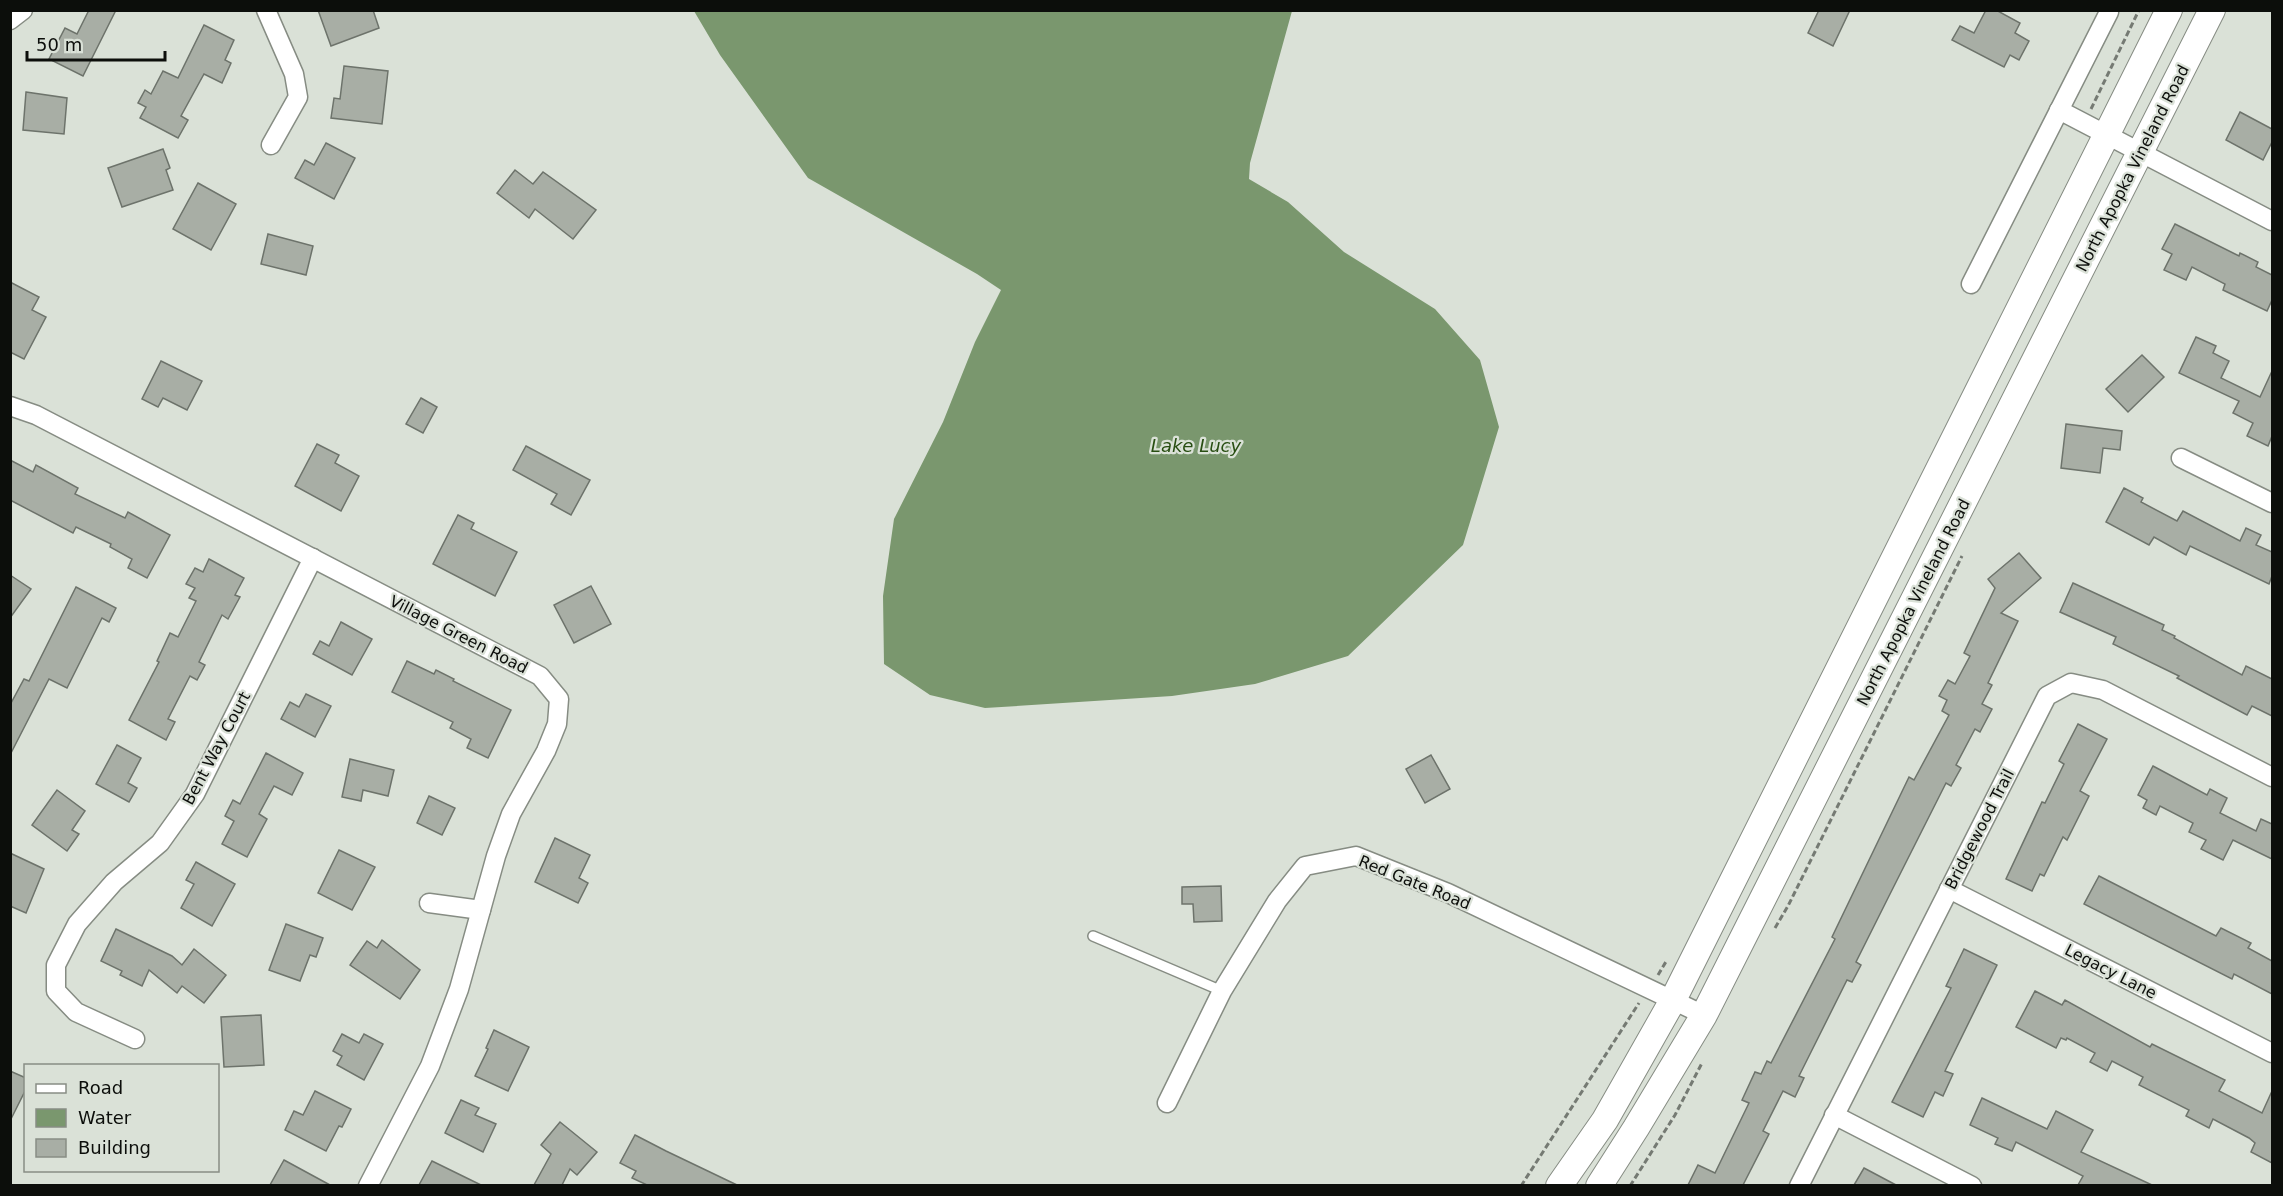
<svg xmlns="http://www.w3.org/2000/svg" width="2283" height="1196" viewBox="0 0 2283 1196" font-family="'DejaVu Sans',sans-serif">
<style>
.water{fill:#7a976e}
.building{fill:#a8aea5;stroke:#6d736b;stroke-width:1.5}
.lines{fill:none;stroke-linecap:round;stroke-linejoin:round}
.lane-casing{stroke:#868c83;stroke-width:12}
.street-casing{stroke:#868c83;stroke-width:21}
.secondary-casing{stroke:#868c83;stroke-width:28}
.path{stroke:#757a73;stroke-width:3;stroke-dasharray:6 3;stroke-linecap:butt}
.lane{stroke:#fff;stroke-width:9}
.street{stroke:#fff;stroke-width:18}
.secondary{stroke:#fff;stroke-width:26}
.labels{text-anchor:middle;stroke-width:4.5;stroke-linejoin:round;paint-order:stroke}
.street-label{font-size:16px;fill:#0c0e0b;stroke:#dae1d7}
.water-label{font-size:18px;font-style:italic;fill:#284e12;stroke:#dae1d7}
</style>
<rect width="100%" height="100%" fill="#dae1d7"/>
<polygon class="water" points="694,11 1292,11 1250,163 1249,179 1288,202 1344,252 1435,309 1480,360 1499,427 1463,545 1348,656 1255,684 1172,696 985,708 930,695 884,664 883,596 894,519 943,422 975,342 1001,290 977,274 808,178 720,55"/>
<g class="building">
<polygon points="89,10 116,10 83,76 49,59 65,28 77,34"/>
<polygon points="318,10 373,10 379,28 331,46"/>
<polygon points="1819,10 1850,10 1833,46 1808,33"/>
<polygon points="1986,10 1996,10 2020,23 2015,33 2029,41 2019,60 2010,55 2004,67 1952,40 1960,26 1974,33"/>
<polygon points="204,25 234,40 225,60 231,63 222,83 204,74 181,116 188,120 178,138 140,118 146,107 138,103 145,90 151,94 163,71 178,78"/>
<polygon points="344,66 388,71 382,124 331,118 334,98 340,99"/>
<polygon points="26,92 67,98 64,134 23,130"/>
<polygon points="2240,112 2272,129 2272,142 2263,160 2226,140"/>
<polygon points="326,143 355,158 334,199 295,178 305,160 314,165"/>
<polygon points="163,149 170,168 166,170 173,190 122,207 108,168"/>
<polygon points="515,170 533,184 543,172 596,210 573,239 535,209 529,218 497,193"/>
<polygon points="198,183 236,204 211,250 173,229"/>
<polygon points="2175,224 2239,256 2240,253 2258,262 2256,267 2272,275 2272,300 2267,311 2223,290 2225,284 2192,267 2186,280 2164,270 2172,254 2162,249"/>
<polygon points="268,234 313,246 306,275 261,264"/>
<polygon points="10,282 39,297 32,310 46,317 24,359 10,352"/>
<polygon points="2196,337 2216,346 2213,353 2229,361 2221,378 2260,397 2272,371 2272,436 2268,446 2247,436 2253,423 2233,413 2239,401 2179,373"/>
<polygon points="2142,355 2164,377 2128,412 2106,389"/>
<polygon points="161,361 202,381 187,410 163,398 158,407 142,399"/>
<polygon points="421,398 437,407 423,433 406,424"/>
<polygon points="2066,424 2122,431 2120,450 2103,448 2100,473 2061,468"/>
<polygon points="317,444 339,455 335,463 359,476 341,511 295,486"/>
<polygon points="526,446 590,480 571,515 551,504 557,494 513,470"/>
<polygon points="10,460 33,472 36,465 78,488 75,494 125,518 128,512 170,535 147,578 128,568 132,559 110,547 111,544 76,527 73,533 10,500"/>
<polygon points="2124,488 2143,498 2141,502 2177,521 2183,511 2240,541 2246,528 2261,535 2256,545 2272,552 2272,576 2269,584 2190,546 2186,555 2154,537 2149,545 2106,522"/>
<polygon points="458,515 474,523 471,529 517,552 495,596 433,564"/>
<polygon points="2019,553 2041,578 2001,613 2018,621 1988,683 1992,685 1982,704 1992,709 1980,732 1975,729 1956,765 1961,768 1951,786 1946,783 1889,896 1856,962 1861,965 1852,982 1847,980 1799,1076 1804,1078 1795,1097 1783,1091 1763,1131 1769,1134 1743,1185 1688,1185 1698,1165 1715,1173 1749,1103 1742,1100 1755,1072 1761,1074 1767,1061 1771,1063 1835,939 1832,937 1909,777 1914,780 1949,715 1942,711 1947,700 1939,696 1948,680 1955,684 1970,656 1964,653 1995,588 1988,579"/>
<polygon points="209,559 244,578 235,595 240,597 228,619 222,615 199,662 205,665 197,680 190,676 168,719 175,722 166,740 129,720 159,662 157,661 170,633 178,637 196,601 189,598 195,588 186,584 195,568 203,572"/>
<polygon points="10,575 31,589 10,618"/>
<polygon points="2073,583 2164,625 2162,630 2175,636 2174,638 2242,675 2246,666 2272,679 2272,716 2252,706 2247,715 2177,678 2179,676 2113,644 2116,637 2060,612"/>
<polygon points="591,586 611,624 574,643 554,605"/>
<polygon points="76,587 116,608 109,622 102,618 67,688 49,679 10,755 10,705 24,679 29,681"/>
<polygon points="341,622 372,639 352,675 313,654 320,641 329,646"/>
<polygon points="407,661 434,674 436,670 454,679 453,681 511,710 488,758 467,748 471,739 450,728 453,722 392,692"/>
<polygon points="306,694 331,706 315,737 281,719 290,702 299,707"/>
<polygon points="2078,724 2107,739 2080,791 2089,796 2067,840 2063,837 2044,876 2040,874 2032,891 2006,879 2042,802 2045,803 2064,764 2059,761"/>
<polygon points="117,745 141,758 128,783 137,788 129,802 96,784"/>
<polygon points="266,753 303,773 292,795 274,786 259,814 267,819 247,857 222,844 234,821 225,816 233,800 240,804"/>
<polygon points="1431,755 1450,789 1425,803 1406,769"/>
<polygon points="350,759 394,770 388,796 363,790 361,801 342,797"/>
<polygon points="2153,766 2207,795 2210,789 2227,798 2220,813 2256,831 2261,819 2272,824 2272,859 2233,840 2223,860 2201,849 2206,840 2189,832 2193,823 2160,806 2156,815 2143,808 2147,800 2138,795"/>
<polygon points="57,790 85,811 72,830 79,834 67,851 32,825"/>
<polygon points="429,796 455,808 442,835 417,823"/>
<polygon points="555,838 590,855 579,878 588,883 578,903 535,882"/>
<polygon points="339,850 375,867 352,910 318,893"/>
<polygon points="10,853 44,869 26,913 10,906"/>
<polygon points="196,862 235,884 212,926 181,908 194,884 186,880"/>
<polygon points="2099,876 2216,936 2221,928 2251,943 2248,948 2272,961 2272,994 2234,974 2232,979 2084,904"/>
<polygon points="1221,886 1222,921 1194,922 1193,904 1182,904 1182,887"/>
<polygon points="286,924 323,938 316,957 310,955 300,981 269,970"/>
<polygon points="116,929 172,956 182,965 194,949 226,975 204,1003 182,986 177,993 149,970 142,986 120,975 122,971 101,961"/>
<polygon points="382,940 420,970 400,999 350,965 367,941 377,948"/>
<polygon points="1964,949 1997,965 1945,1071 1953,1074 1943,1096 1935,1092 1923,1117 1892,1102 1951,988 1946,986"/>
<polygon points="2035,991 2062,1005 2065,1000 2150,1047 2152,1044 2225,1080 2219,1091 2262,1113 2272,1091 2272,1163 2251,1152 2255,1143 2249,1138 2213,1119 2209,1128 2186,1116 2189,1110 2139,1085 2143,1077 2112,1061 2107,1071 2090,1062 2095,1053 2067,1038 2066,1040 2061,1038 2056,1048 2016,1027"/>
<polygon points="261,1015 264,1065 224,1067 221,1017"/>
<polygon points="494,1030 529,1047 508,1091 475,1076 488,1049 486,1048"/>
<polygon points="342,1034 359,1043 364,1034 383,1044 364,1080 337,1065 342,1056 333,1051"/>
<polygon points="10,1071 26,1078 26,1089 10,1121"/>
<polygon points="315,1091 351,1109 342,1127 339,1126 326,1151 285,1130 294,1111 303,1115"/>
<polygon points="1982,1098 2047,1129 2056,1111 2093,1130 2081,1152 2152,1185 2078,1185 2083,1176 2016,1142 2012,1151 1995,1144 1998,1138 1970,1125"/>
<polygon points="461,1100 479,1108 475,1115 496,1124 483,1152 445,1133"/>
<polygon points="560,1122 597,1152 577,1175 570,1169 562,1185 534,1185 551,1154 541,1145"/>
<polygon points="635,1135 666,1151 737,1185 647,1185 632,1178 636,1171 620,1163"/>
<polygon points="284,1160 330,1185 270,1185"/>
<polygon points="432,1161 481,1185 419,1185"/>
<polygon points="1864,1168 1896,1185 1854,1185"/>
</g>
<g class="lines">
<g class="lane-casing">
<polyline id="lane" points="1093,936 1222,991"/>
</g>
<g class="street-casing">
<g id="street">
<polyline points="266,10 294,74 298,97 271,145"/>
<polyline points="10,20 23,10"/>
<polyline points="2059,110 2272,221"/>
<polyline points="1971,284 2109,12"/>
<polyline points="10,406 36,415 540,676 559,699 557,724 546,751 511,814 496,856 459,989 430,1066 368,1186"/>
<polyline points="2181,458 2272,503"/>
<polyline points="1949,889 2272,1053"/>
<polyline points="429,903 481,910"/>
<polyline points="135,1039 76,1012 56,991 56,965 77,924 114,882 160,843 195,794 313,558"/>
<polyline points="1167,1103 1222,991 1277,901 1305,866 1356,856 1448,893 1704,1015"/>
<polyline points="1834,1115 1972,1186"/>
<polyline points="1799,1186 2047,696 2071,683 2103,690 2272,777"/>
</g>
</g>
<g class="secondary-casing">
<g id="secondary">
<polyline points="1559,1186 1605,1120 1673,1000 2169,10"/>
<polyline points="1599,1186 1636,1128 1704,1015 2212,10"/>
</g>
</g>
<g class="path">
<polyline points="2091,109 2139,10"/>
<polyline points="1775,928 1788,906 1962,556"/>
<polyline points="1658,975 1667,960"/>
<polyline points="1521,1186 1639,1003"/>
<polyline points="1630,1186 1675,1115 1702,1063"/>
</g>
<use href="#lane" class="lane"/>
<use href="#street" class="street"/>
<use href="#secondary" class="secondary"/>
</g>
<g class="labels">
<g class="street-label">
<text transform="translate(2132 168) rotate(-63)" y="6">North Apopka Vineland Road</text>
<text transform="translate(1913 602) rotate(-63)" y="6">North Apopka Vineland Road</text>
<text transform="translate(459 634) rotate(27)" y="6">Village Green Road</text>
<text transform="translate(216 748) rotate(-62)" y="6">Bent Way Court</text>
<text transform="translate(1979 829) rotate(-63)" y="6">Bridgewood Trail</text>
<text transform="translate(1415 882) rotate(22)" y="6">Red Gate Road</text>
<text transform="translate(2111 971) rotate(27)" y="6">Legacy Lane</text>
</g>
<g class="water-label">
<text x="1196" y="452">Lake Lucy</text>
</g>
</g>
<rect width="2283" height="1196" fill="none" stroke="#0c0e0b" stroke-width="24"/>
<rect x="24" y="1064" width="195" height="108" fill="#dae1d7" stroke="#888d85" stroke-width="1.5"/>
<rect x="36" y="1084" width="30" height="9" fill="#ffffff" stroke="#888d85" stroke-width="1.5"/>
<text x="78" y="1094" font-size="18" fill="#0c0e0b">Road</text>
<rect x="36" y="1109" width="30" height="18" fill="#7a976e" stroke="#888d85" stroke-width="1.5"/>
<text x="78" y="1124" font-size="18" fill="#0c0e0b">Water</text>
<rect x="36" y="1139" width="30" height="18" fill="#a8aea5" stroke="#888d85" stroke-width="1.5"/>
<text x="78" y="1154" font-size="18" fill="#0c0e0b">Building</text>
<path d="M27 51v9h138v-9" fill="none" stroke="#0c0e0b" stroke-width="3"/>
<text x="36" y="51" font-size="18" fill="#0c0e0b" stroke="#dae1d7" stroke-width="4.5" paint-order="stroke">50 m</text>
</svg>
